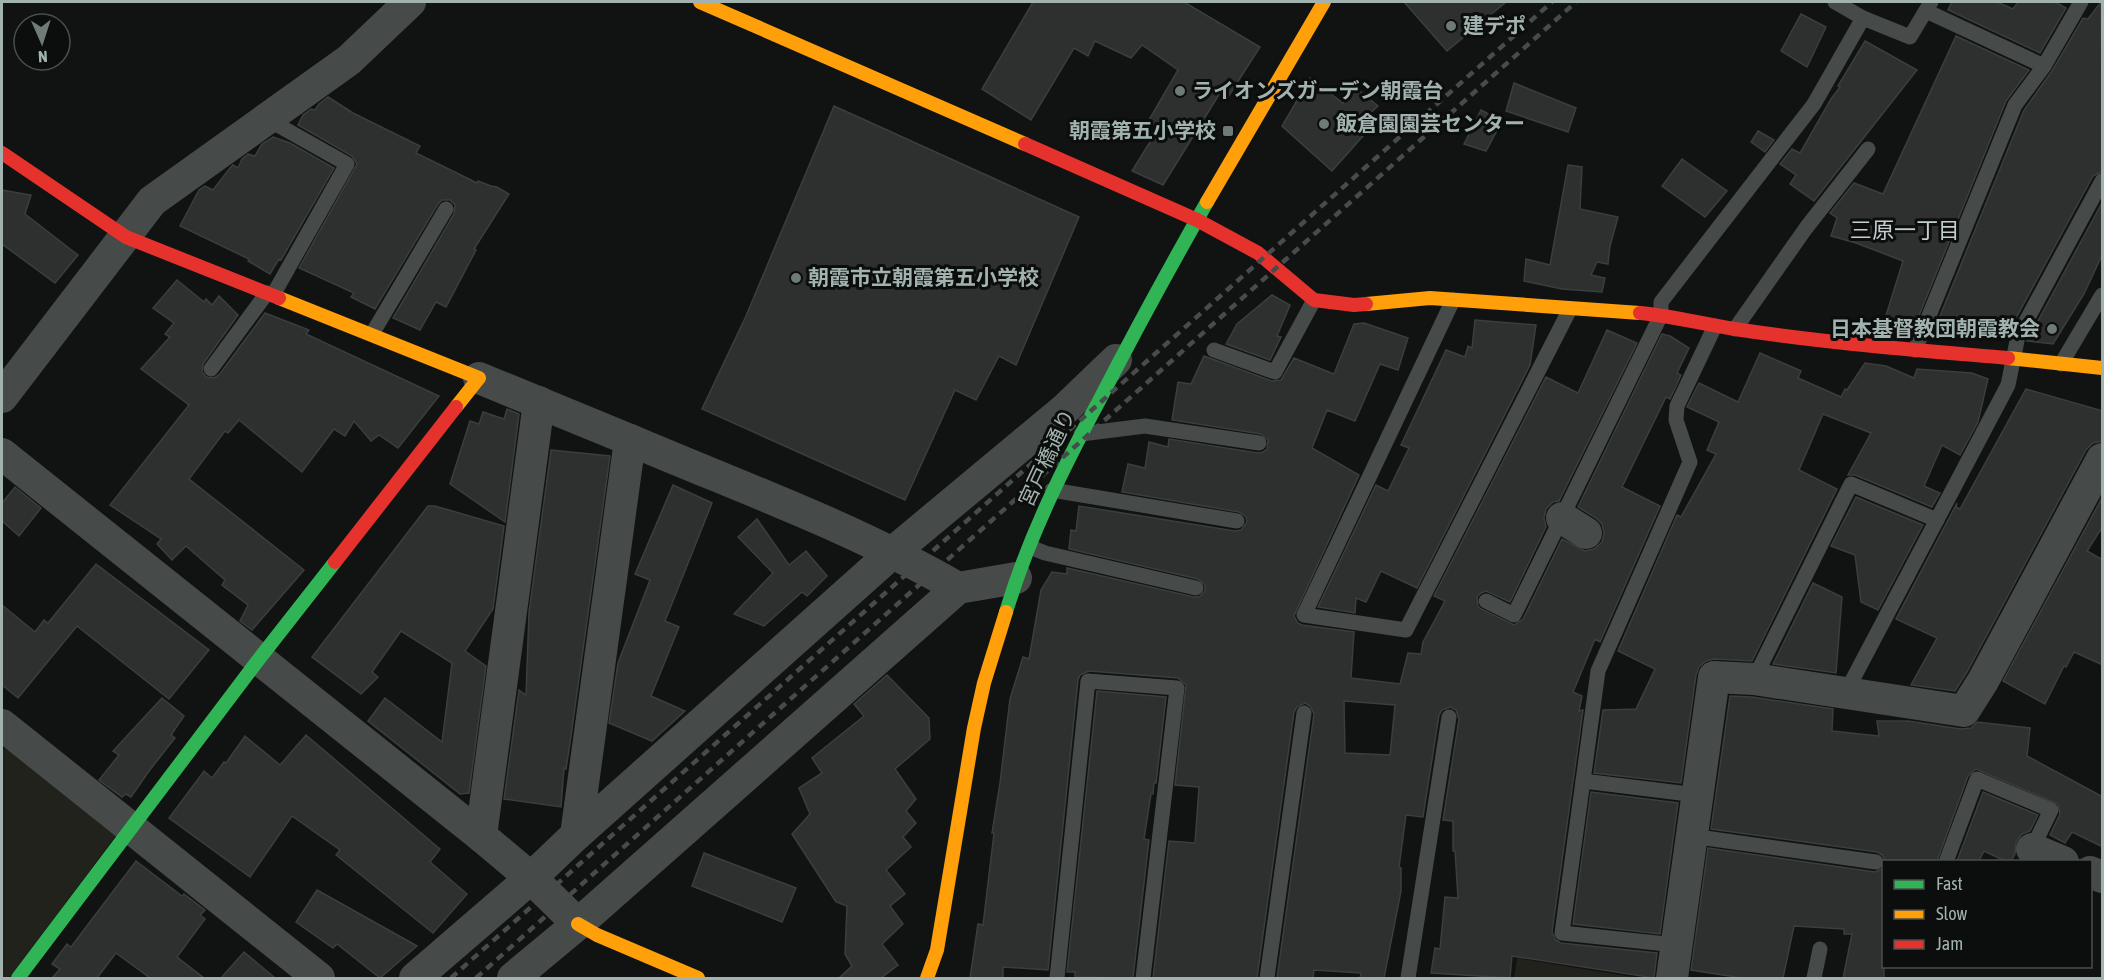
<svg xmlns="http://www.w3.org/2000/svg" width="2104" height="980" viewBox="0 0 2104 980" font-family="'Asap Condensed','Noto Sans JP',sans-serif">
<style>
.green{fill:#21221c}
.building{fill:#2d302f;stroke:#3a3e3d;stroke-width:1.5;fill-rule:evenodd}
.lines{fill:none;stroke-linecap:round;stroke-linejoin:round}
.lane{stroke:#464a49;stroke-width:15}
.street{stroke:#464a49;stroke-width:32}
.fast{stroke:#30b455;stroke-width:14}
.slow{stroke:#ff9f0a;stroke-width:14}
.jam{stroke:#e5322d;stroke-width:14}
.rail{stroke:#474b4b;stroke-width:4.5;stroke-dasharray:8 6;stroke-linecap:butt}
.poi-dot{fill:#6f7b78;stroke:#0c0d0d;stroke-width:2}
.labels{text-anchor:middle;stroke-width:6;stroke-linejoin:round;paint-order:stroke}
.poi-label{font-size:21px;font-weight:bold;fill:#a2b3af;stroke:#0c0d0d;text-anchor:start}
.street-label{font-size:21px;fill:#a2b3af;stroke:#0c0d0d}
.neighbourhood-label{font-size:22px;fill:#c3cfcd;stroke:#0c0d0d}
</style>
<rect width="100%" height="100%" fill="#111212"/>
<g class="green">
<polygon points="8,743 120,830 9,978 2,978 2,752"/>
<polygon points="1517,958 1639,978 1514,978"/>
</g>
<g class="building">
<polygon points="1033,2 1184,2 1260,47 1228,97 1220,93 1163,185 1132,171 1158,129 1149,120 1178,70 1142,45 1131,58 1095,41 1088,56 1074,48 1031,120 982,89"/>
<polygon points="1404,2 1506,2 1447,51"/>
<polygon points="1952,2 1997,2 2013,9 2018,2 2055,2 2066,8 2040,53 1948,10"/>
<polygon points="2101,2 2103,171 2093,176 2009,331 2007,339 1984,334 1983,337 1933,333 2024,110 2052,71 2083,18 2088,19"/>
<polygon points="1801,14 1826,27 1807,67 1781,51"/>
<polygon points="1956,36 2029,70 2006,101 1914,328 1883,325 1903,261 1856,243 1831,236 1837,218 1830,213 1854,183 1883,194"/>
<polygon points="1865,41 1917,70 1814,201 1790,184 1796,175 1780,164 1792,149 1800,153 1831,99 1840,87 1838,86"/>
<polygon points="1310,78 1343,103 1356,88 1378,106 1362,121 1368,129 1363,136 1332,171 1282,126"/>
<polygon points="1514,83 1576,108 1568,132 1506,111"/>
<polygon points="328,97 353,113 420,146 416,153 477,183 478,181 491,186 497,187 509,194 474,249 476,250 446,307 436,302 420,330 393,318 454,214 455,205 450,200 442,200 438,204 375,309 351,297 354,293 299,268 357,164 352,156 298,125 303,115 311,109 315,110 319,104"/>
<polygon points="834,106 1079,217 1016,365 999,356 976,400 955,390 905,500 702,409 746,316"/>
<polygon points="1481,110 1502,121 1486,151 1464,144"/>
<polygon points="1758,131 1774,140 1765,152 1751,142"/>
<polygon points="273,137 290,143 334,168 281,260 279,259 270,274 248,261 249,259 180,226 199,190 205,186 213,190 230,168 233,165 238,168 242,159 248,154 255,156 262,144"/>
<polygon points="1682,159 1727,191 1705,217 1662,186"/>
<polygon points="1568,165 1582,167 1580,209 1618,217 1610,246 1608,264 1597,262 1591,275 1605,278 1602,292 1562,289 1524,281 1526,259 1550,265"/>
<polygon points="2,190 31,195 25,214 78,255 55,283 2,244"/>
<polygon points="2103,201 2103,253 2084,294 2053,344 2027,341"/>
<polygon points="177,280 204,302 206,299 212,305 219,296 238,315 203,364 202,372 206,377 214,378 219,375 265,313 309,330 306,334 439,396 398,448 379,435 371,441 354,421 345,436 334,429 302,472 239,420 228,433 225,431 189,479 304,570 252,630 240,621 248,605 222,585 225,580 186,546 172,560 157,544 161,539 110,505 189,405 141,369 170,337 165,334 174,323 153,308"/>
<polygon points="1272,295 1290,305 1277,336 1281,337 1270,360 1226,344 1237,324"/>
<polygon points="1475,320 1536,325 1530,365 1417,588 1381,571 1366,602 1356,598 1355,613 1318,607 1376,485 1388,491 1409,448 1401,445 1446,350 1465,357 1468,346 1472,348"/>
<path d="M1364 323 1408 338 1398 370 1380 364 1355 421 1327 410 1312 448 1359 475 1294 616 1298 623 1302 625 1354 632 1351 678 1400 684 1408 653 1421 654 1423 642 1445 601 1434 596 1546 377 1578 393 1607 330 1637 343 1559 501 1553 502 1546 509 1544 518 1546 527 1510 602 1486 591 1481 593 1477 597 1478 606 1481 609 1514 625 1523 619 1562 539 1585 551 1594 549 1602 542 1604 533 1602 524 1596 518 1578 507 1662 334 1670 336 1689 348 1677 373 1681 375 1670 399 1666 397 1622 487 1660 506 1600 642 1595 639 1573 692 1582 696 1579 711 1583 710 1552 932 1556 940 1561 943 1657 953 1654 978 1512 956 1510 978 1431 973 1435 948 1440 949 1445 897 1458 898 1455 851H1453V821L1443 820 1459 719 1456 710 1450 707 1442 710 1439 715 1423 817 1406 815 1399 867 1401 868V891L1384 978H1360L1361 973 1314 970 1313 978H1277L1314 714 1310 706 1305 703 1297 707 1294 712 1257 978H1153L1169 841 1195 843 1199 787 1175 785 1186 685 1178 678 1089 671 1080 675 1078 680 1048 970 1003 967V978H970L978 924 983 925 994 833H992L1000 783 1010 699 1023 657 1029 659 1041 590 1052 572 1067 574V568L1194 597H1199L1205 591V585L1198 579 1069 549 1071 530 1076 531 1079 506 1235 531 1241 530 1247 522 1246 517 1239 512 1122 492 1128 464 1145 468 1149 442 1168 447 1169 439 1258 453 1263 452 1267 449 1268 440 1261 434 1172 420 1178 382 1191 384 1204 356 1272 381 1281 380 1294 358 1334 374 1354 324ZM1344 701 1395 705 1390 755 1345 753Z"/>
<polygon points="1760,353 1801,371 1798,378 1841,397 1845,389 1847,390 1865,363 1886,366 1914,378 1917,369 1972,373 1988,379 1978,422 1960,455 1942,445 1924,486 1940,493 1932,507 1855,475 1848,475 1871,433 1823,414 1799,470 1837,489 1752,661 1714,659 1706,661 1699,667 1696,675 1681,783 1594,773 1603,710 1636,709 1655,669 1618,651 1677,515 1681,517 1716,454 1707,450 1719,422 1687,407 1699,383 1738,402"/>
<polygon points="2026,389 2103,411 2103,441 2093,443 2086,450 1967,672 1955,691 1911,685 1937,638 1896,619 1957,503 1956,507 1960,509"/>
<polygon points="507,409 519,414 505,522 450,484 470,421 479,424 483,412 504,419"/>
<polygon points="551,450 610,456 570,743 566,769 564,768 561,807 504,799 519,690 526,695 529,612"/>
<polygon points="673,485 712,503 665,621 679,627 651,696 685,711 652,741 609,723 618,663 650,580 635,574"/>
<polygon points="15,487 41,508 19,536 2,521 2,503"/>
<polygon points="2103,496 2103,526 2087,551 2103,560 2103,665 2074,652 2066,667 2064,666 2045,704 2003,681"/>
<polygon points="1856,497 1923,525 1878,610 1861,602 1855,555 1831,546"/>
<polygon points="428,506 435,506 504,526 493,609 465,651 486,666 469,793 460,794 368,721 385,698 442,742 452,663 401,631 372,672 378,677 361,694 312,657"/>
<polygon points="757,519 789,565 806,551 827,576 807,596 802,592 764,626 734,614 773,573 738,537"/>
<polygon points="96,564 209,650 169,699 77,626 18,698 2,685 2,605 35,632 44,620 48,623"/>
<polygon points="1813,583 1842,597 1836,673 1773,664"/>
<polygon points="887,675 929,718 930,739 895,769 916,799 906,811 916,823 903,837 911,847 886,870 905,894 890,906 903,924 882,944 898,965 881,978 839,978 852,966 845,954 847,906 836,902 792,834 810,814 799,788 822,773 812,758 864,716 854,704"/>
<polygon points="1097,691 1166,697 1156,783 1154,783 1153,794 1151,794 1144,839 1149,840 1133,978 1075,977 1075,972 1067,972"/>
<polygon points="1730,696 1752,697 1833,709 1832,731 1879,736 1877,721 1908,721 1961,729 1971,728 1977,722 2030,728 2027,756 2103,797 2103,847 2072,832 2065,843 2050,835 2060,814 2058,804 1976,769 1968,776 1937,861 1886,861 1882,855 1877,852 1711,829"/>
<polygon points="162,698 184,716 171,735 175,738 149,771 131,797 126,794 122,797 99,780 119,755 113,751"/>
<polygon points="306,735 440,849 430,862 467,894 433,933 336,855 340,850 292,816 250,877 169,818 204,771 212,778 224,762 226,763 245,736 280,765"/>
<polygon points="1591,792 1678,803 1660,934 1573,924"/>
<polygon points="1983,792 2038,815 2030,831 2022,834 2016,842 2015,854 2011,861 2005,861 1984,851 1979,861 1957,861"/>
<polygon points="1708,848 1875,872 1884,868 1884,978 1843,978 1852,934 1844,934 1844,929 1794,926 1783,978 1742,978 1691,970"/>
<polygon points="704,853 796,888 782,922 692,886"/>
<polygon points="136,861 182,896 184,894 205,910 200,915 205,919 177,957 204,978 150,978 116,953 97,978 52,978 60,969 52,964 67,944 71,947"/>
<polygon points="317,890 417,946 380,978 337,944 333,948 296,922"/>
<polygon points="244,952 275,978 221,978"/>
</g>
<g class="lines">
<g class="lane">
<polyline points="1835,2 1863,18"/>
<polyline points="1926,11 2044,66"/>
<polyline points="267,119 347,164 273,295"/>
<polyline points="1453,300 1304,615 1406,630 1570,309"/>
<polyline points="1735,329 1806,228 1868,149"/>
<polyline points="372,334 446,209"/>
<polyline points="1214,350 1275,372 1314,300"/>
<polyline points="1915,350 2015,105 2044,66 2081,2"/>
<polyline points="2061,364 2102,295"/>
<polyline points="211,369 267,293"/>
<polyline points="1081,434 1145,426 1259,443"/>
<polyline points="1052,490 1237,521"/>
<polyline points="1030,547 1045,553 1196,588"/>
<polyline points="1486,601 1514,615 1661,315 1661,302 1814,104 1863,18 1910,37 1931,2"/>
<polyline points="1754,679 1851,484 1937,520"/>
<polyline points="1845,694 2008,385 2018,336 2102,181"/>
<polyline points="1583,781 1598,671 1690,462 1676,420 1677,406 1715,326"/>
<polyline points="1691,836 1876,862"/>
<polyline points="1946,862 1977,779 2051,810 2031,851"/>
<polyline points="1676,945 1562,933 1583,781 1697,795"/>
<polyline points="1057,978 1088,681 1177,688 1143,978"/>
<polyline points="1267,978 1304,713"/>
<polyline points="1408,978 1449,717"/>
<polyline points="1814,978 1820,949"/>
</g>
<g class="street">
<polyline points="479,378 630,440 576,835"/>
<polyline points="2,397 152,201 349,60 410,2"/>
<path d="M630 440C740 487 855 528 958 588"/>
<polyline points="2,454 481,836 531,878 578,924"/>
<polyline points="1562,518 1586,533"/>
<polyline points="2,725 319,978"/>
<polyline points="481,836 539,402"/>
<polyline points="2032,849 2063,862"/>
<polyline points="2090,872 2102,877"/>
<polyline points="415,978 531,878 576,835 892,553 1065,409 1116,360"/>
<polyline points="513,978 578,924 958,588 1016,578"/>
<polyline points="1672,978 1714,677 1754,679 1964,711 1983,681 2102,459"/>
</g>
<g class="fast">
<path d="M1006 612C1029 536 1063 468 1100 399 1134 333 1170 267 1207 202"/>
<polyline points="18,978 259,659 335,562"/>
</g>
<g class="slow">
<polyline points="700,2 1025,144"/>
<polyline points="1207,202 1324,2"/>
<polyline points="279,298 479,378 456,407"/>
<polyline points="1366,304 1430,298 1640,313"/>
<polyline points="2008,358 2102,368"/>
<polyline points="578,924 597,935 698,978"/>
<polyline points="927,978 937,950 974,728 984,683 1006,612"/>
</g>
<g class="jam">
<polyline points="1025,144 1197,220 1258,253 1314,300 1354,305 1366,304"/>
<polyline points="2,153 126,237 279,298"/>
<path d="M1640 313C1672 316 1703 324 1735 329 1825 343 1917 350 2008 358"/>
<polyline points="335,562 456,407"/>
</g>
<g class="rail">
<polyline points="451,978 1552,2"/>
<polyline points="476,978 1576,2"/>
</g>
</g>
<g class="poi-dot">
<circle cx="1451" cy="26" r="6"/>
<circle cx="1180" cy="91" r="6"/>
<circle cx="1324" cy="124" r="6"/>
<rect x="1222" y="125" width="12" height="12" rx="3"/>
<circle cx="796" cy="278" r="6"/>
<circle cx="2052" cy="329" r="6"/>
</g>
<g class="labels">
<g class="poi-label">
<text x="1463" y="33">建デポ</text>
<text x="1192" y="98">ライオンズガーデン朝霞台</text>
<text x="1336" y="131">飯倉園園芸センター</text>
<text x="1216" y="138" text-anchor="end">朝霞第五小学校</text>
<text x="808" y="285">朝霞市立朝霞第五小学校</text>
<text x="2040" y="336" text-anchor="end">日本基督教団朝霞教会</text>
</g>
<g class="street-label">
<text transform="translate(1047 458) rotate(-65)" y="7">宮戸橋通り</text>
</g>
<g class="neighbourhood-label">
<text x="1905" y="238">三原一丁目</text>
</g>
</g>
<rect width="2104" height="980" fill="none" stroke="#a2b3af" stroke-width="6"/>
<rect x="1882" y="860" width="210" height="108" fill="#0c0d0d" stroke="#484f4e" stroke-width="1.5"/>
<rect x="1894" y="880" width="30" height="9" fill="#30b455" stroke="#484f4e" stroke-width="1.5"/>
<text x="1936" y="890" font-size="18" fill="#a2b3af">Fast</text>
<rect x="1894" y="910" width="30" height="9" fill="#ff9f0a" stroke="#484f4e" stroke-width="1.5"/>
<text x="1936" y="920" font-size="18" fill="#a2b3af">Slow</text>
<rect x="1894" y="940" width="30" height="9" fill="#e5322d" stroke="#484f4e" stroke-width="1.5"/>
<text x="1936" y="950" font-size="18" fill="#a2b3af">Jam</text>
<g transform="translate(42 42) rotate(177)"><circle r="28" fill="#0c0d0d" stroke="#484f4e" stroke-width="1.5"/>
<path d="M0-4.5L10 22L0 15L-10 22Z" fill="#6f7b78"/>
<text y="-9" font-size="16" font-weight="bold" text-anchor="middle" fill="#a2b3af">N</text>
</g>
</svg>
